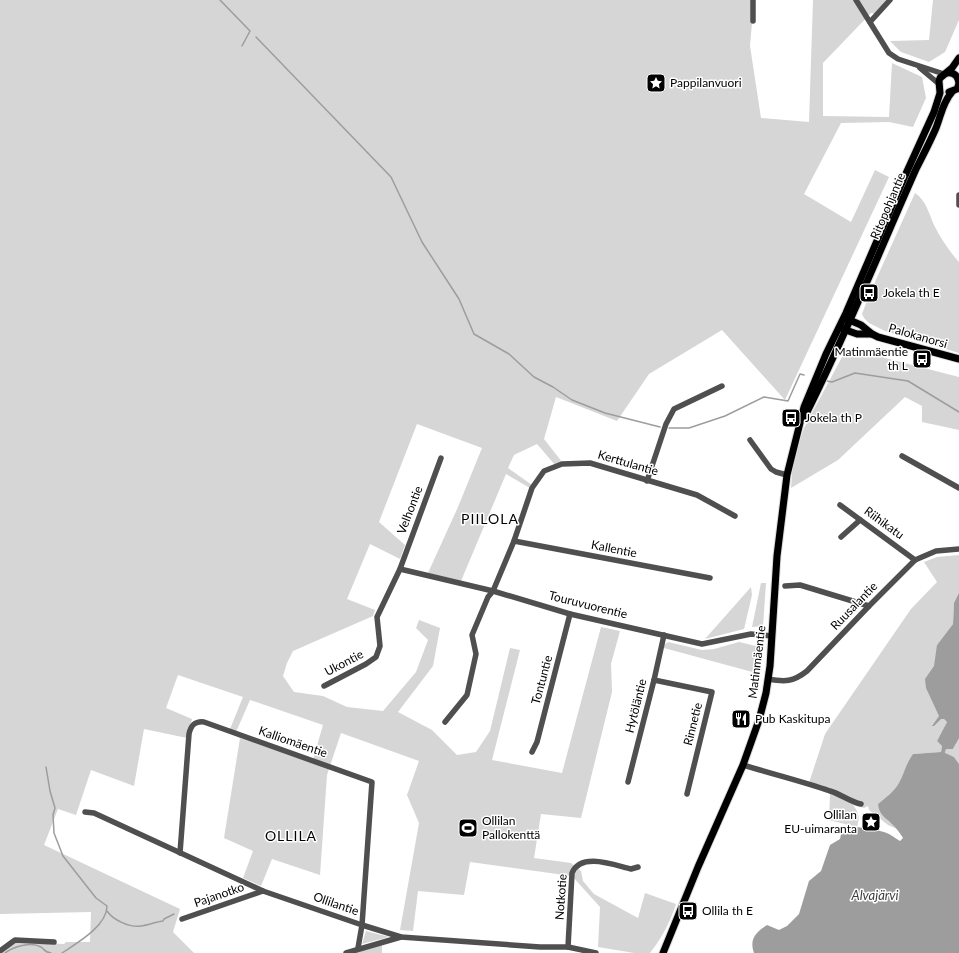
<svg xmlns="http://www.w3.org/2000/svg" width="959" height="953" viewBox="0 0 959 953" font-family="Lato,sans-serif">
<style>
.green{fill:#d6d6d6}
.water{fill:#9d9d9d}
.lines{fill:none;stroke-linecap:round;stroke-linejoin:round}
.stream{stroke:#9d9d9d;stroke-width:1.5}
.major-casing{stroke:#dbdbdb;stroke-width:9}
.minor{stroke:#4f4f4f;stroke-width:5.5}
.major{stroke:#000;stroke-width:7}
.labels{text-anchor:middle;stroke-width:3;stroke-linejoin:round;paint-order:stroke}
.poi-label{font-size:12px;fill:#000;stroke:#fff;text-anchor:start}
.street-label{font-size:12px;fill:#000;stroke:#fff}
.water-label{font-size:13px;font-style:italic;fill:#3e3e3e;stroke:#fff}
.quarter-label{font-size:14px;letter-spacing:1px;fill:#000;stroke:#fff}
</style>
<rect width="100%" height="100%" fill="#fff"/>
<g class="green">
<path d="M0 0H754L750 46 761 118 809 122 813 0H886L876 14 871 13 823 63V116L889 117 892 63 922 77 926 98 913 127 889 122 841 123 804 194 851 222 875 170 889 177 785 400 722 330 649 374 617 421 556 397 544 439 562 462 555 465 537 444 514 455 508 468 532 485 530 488 506 474 461 581 428 573 458 507 482 448 417 424 379 522 405 545 400 559 370 544 347 599 375 610 373 616 293 651 287 663 283 676 294 692 323 696 347 707 383 711 416 672 428 640 416 628 419 620 440 628 433 666 398 712 432 730 457 755 476 752 490 731 510 648 520 650 492 760 562 773 601 627 620 631 611 664 612 692 581 818 541 814 534 858 571 863 581 871 583 881 594 894 638 918 645 893 676 904C670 922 662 938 650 953H634L598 947 600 907 572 876 470 862 464 895 418 891 413 931 400 930 419 823 407 795 419 761 341 733 327 775 320 875 272 859 261 886 243 878 253 851 224 838 240 738 312 763 323 725 250 700 236 732 230 729 243 697 178 675 166 708 192 719 187 738 144 729 134 786 91 770 76 815 58 809 44 845 180 909 173 932 194 953H1L14 942 64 944 66 942H90L91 912 0 914Z"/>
<polygon points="933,0 959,0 959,20 945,52 929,62 901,52 890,41 929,40"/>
<path d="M915 193C926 200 929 214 934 225 941 239 949 251 959 262V353L885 331 869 323 864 318 862 314 870 293Z"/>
<polygon points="854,350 959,377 959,430 922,422 922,406 905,397 838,460 791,488 793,461 804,428 842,357 847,352"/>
<path d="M959 555V601L954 603 953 624 937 645 941 715 934 726 940 719H944L947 722 937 741 942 746 941 752 913 754C906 763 904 774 899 784 894 792 885 798 878 804L888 821 892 823 897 829 888 825 869 810 868 806 864 808 853 805C859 813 860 817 857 827L829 820 830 794 808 786 825 734 911 609 937 582 924 562 937 557Z"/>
<polygon points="761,583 766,583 763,626 752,627"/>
<polygon points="751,587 752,595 744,629 705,639"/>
<polygon points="668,642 702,650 714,649 739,642 760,647 756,673 664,648 664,645"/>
<polygon points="959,722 959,764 954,757 945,754 946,749 953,749 956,744 954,742"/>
<polygon points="366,931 389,937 362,944"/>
<polygon points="382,942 382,953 346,953"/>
</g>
<path class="water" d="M959 593V738L953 749H946L945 753 954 757 959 764V953H754C749 939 756 932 767 925L779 930 787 926 799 914 809 881 821 871 830 845 840 839 841 834 851 826C863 828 878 829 889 834 893 836 896 839 900 841L903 838C900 833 897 829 893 825 886 818 879 815 878 804 885 798 894 792 899 783 904 774 906 763 913 754L941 752 942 746 937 741 947 722 944 719H941L934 726H932L939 716 926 688 925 679 934 666 937 645 953 624 954 603Z"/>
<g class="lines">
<g class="stream">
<polyline points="220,0 250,31 242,46"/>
<polyline points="256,37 391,177 422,242 459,299 474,334 509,354 534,377 553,387 572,400 605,413 660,427"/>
<polyline points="827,381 832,382 855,373 908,381 959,412"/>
<polyline points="669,428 689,428 725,416 764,397 788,401 800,374 804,375"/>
<path d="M46 767 50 791 55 808 53 815 54 833 63 856 96 898 107 906C107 926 77 943 62 953"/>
<path d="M107 911C113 920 130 928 141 926 148 925 156 922 163 921L164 919 174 914"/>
<path d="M5 953C13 947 31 941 41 947 45 950 46 953 51 953"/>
</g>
<g class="major-casing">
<g id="major">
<path d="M947 73C954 72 958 76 959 83"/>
<polyline points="949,92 957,89 959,84"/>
<polyline points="847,319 861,325 872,334 878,337 959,359"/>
<polyline points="843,329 857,334 872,334"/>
<path d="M805 416C846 335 879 252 916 169 923 155 930 142 936 128 941 115 943 102 952 92"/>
<polyline points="663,953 698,867 743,765 759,720 766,693 770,666 777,556 787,475 804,407 826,354 846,313 904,178 934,112 940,93 939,81 940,78 952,68 959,58"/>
</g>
</g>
<g class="minor">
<polyline points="753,0 753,21"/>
<polyline points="856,0 889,53 898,59 944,74"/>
<polyline points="870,22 890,0"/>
<polyline points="920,68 939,84"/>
<polyline points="959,195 959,205"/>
<polyline points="750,440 771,469 776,472 787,475"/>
<polyline points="902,456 959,488"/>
<polyline points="647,481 666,424 674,409 722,386"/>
<polyline points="840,505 915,560"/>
<polyline points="841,537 860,520"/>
<polyline points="514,541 710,578"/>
<polyline points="400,569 493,591 570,614 702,644 751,634 772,636"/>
<polyline points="785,586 800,585 869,606"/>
<path d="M768 679C785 682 793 682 807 671L869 606 915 560 936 551 959 549"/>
<polyline points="654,680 712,692 687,794"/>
<polyline points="324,686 366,664 376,657 380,646 377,617 400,569 441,458"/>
<polyline points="445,722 467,695 476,654 472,635 488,597 493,591 514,541 532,488 544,471 562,464 590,463 697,495 735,516"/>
<polyline points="532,752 537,742 570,614"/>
<path d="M743 765C772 774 801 781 830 791 841 794 850 802 861 804"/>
<polyline points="628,782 654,680 664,635"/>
<polyline points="85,812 94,813 263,891 362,925 401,937 540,947 568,947 596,953"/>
<path d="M180 853 189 734C191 725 195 721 204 722L372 782 362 925 358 948"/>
<polyline points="182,919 263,891"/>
<path d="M568 947 572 873C581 852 614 865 631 869L638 867"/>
<polyline points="0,951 15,940 54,942"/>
<polyline points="346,953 401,937"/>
</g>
<use href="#major" class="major"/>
</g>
<defs>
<g id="sight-square" transform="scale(1)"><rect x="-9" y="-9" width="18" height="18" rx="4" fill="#000" stroke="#fff"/><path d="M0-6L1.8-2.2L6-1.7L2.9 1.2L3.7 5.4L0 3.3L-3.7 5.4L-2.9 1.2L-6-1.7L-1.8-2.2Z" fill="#fff"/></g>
<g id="bus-square" transform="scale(1)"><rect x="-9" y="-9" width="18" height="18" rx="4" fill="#000" stroke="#fff"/><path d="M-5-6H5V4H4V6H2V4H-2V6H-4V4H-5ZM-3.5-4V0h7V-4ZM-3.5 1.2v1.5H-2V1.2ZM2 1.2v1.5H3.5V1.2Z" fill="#fff"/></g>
<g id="restaurant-square" transform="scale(1)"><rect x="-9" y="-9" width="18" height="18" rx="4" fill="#000" stroke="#fff"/><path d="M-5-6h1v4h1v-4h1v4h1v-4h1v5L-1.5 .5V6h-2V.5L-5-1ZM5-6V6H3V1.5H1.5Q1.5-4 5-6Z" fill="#fff"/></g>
<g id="stadium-square" transform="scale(1)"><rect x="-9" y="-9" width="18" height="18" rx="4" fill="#000" stroke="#fff"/><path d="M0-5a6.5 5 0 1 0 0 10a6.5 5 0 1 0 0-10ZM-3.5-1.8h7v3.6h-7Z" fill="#fff"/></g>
</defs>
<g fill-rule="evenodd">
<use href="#sight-square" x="656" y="83"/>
<use href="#bus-square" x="869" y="293"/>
<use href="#bus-square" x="922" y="359"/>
<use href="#bus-square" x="791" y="418"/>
<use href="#restaurant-square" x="741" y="719"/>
<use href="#sight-square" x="871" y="822"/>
<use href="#stadium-square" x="468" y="828"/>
<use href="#bus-square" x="688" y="911"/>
</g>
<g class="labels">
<g class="poi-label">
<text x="670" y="87">Pappilanvuori</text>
<text x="883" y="297">Jokela th E</text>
<text x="908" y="356" text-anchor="end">Matinmäentie<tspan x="908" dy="14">th L</tspan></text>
<text x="805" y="422">Jokela th P</text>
<text x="755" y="723">Pub Kaskitupa</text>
<text x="857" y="819" text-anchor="end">Ollilan<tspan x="857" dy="14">EU-uimaranta</tspan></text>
<text x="482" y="825">Ollilan<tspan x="482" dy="14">Pallokenttä</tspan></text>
<text x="702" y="915">Ollila th E</text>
</g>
<g class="street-label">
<text transform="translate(888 206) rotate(-67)" y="4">Ritopohjantie</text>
<text transform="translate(918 336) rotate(16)" y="4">Palokanorsi</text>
<text transform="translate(628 463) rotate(16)" y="4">Kerttulantie</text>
<text transform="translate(410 510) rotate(-69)" y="4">Velhontie</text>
<text transform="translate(884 523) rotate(36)" y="4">Riihikatu</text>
<text transform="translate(614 549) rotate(11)" y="4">Kallentie</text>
<text transform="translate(588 605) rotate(14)" y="4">Touruvuorentie</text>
<text transform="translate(854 606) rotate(-46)" y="4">Ruusalantie</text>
<text transform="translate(757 662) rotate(-83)" y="4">Matinmäentie</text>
<text transform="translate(344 663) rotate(-28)" y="4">Ukontie</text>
<text transform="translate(542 680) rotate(-75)" y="4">Tontuntie</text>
<text transform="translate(636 706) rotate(-76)" y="4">Hytöläntie</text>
<text transform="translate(693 724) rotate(-76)" y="4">Rinnetie</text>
<text transform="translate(293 742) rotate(19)" y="4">Kalliomäentie</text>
<text transform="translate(219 895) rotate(-19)" y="4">Pajanotko</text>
<text transform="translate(561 897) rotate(-86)" y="4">Notkotie</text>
<text transform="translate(336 904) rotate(19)" y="4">Ollilantie</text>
</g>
<g class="water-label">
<text x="875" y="900">Alvajärvi</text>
</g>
<g class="quarter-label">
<text x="490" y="524">PIILOLA</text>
<text x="291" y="841">OLLILA</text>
</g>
</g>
</svg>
